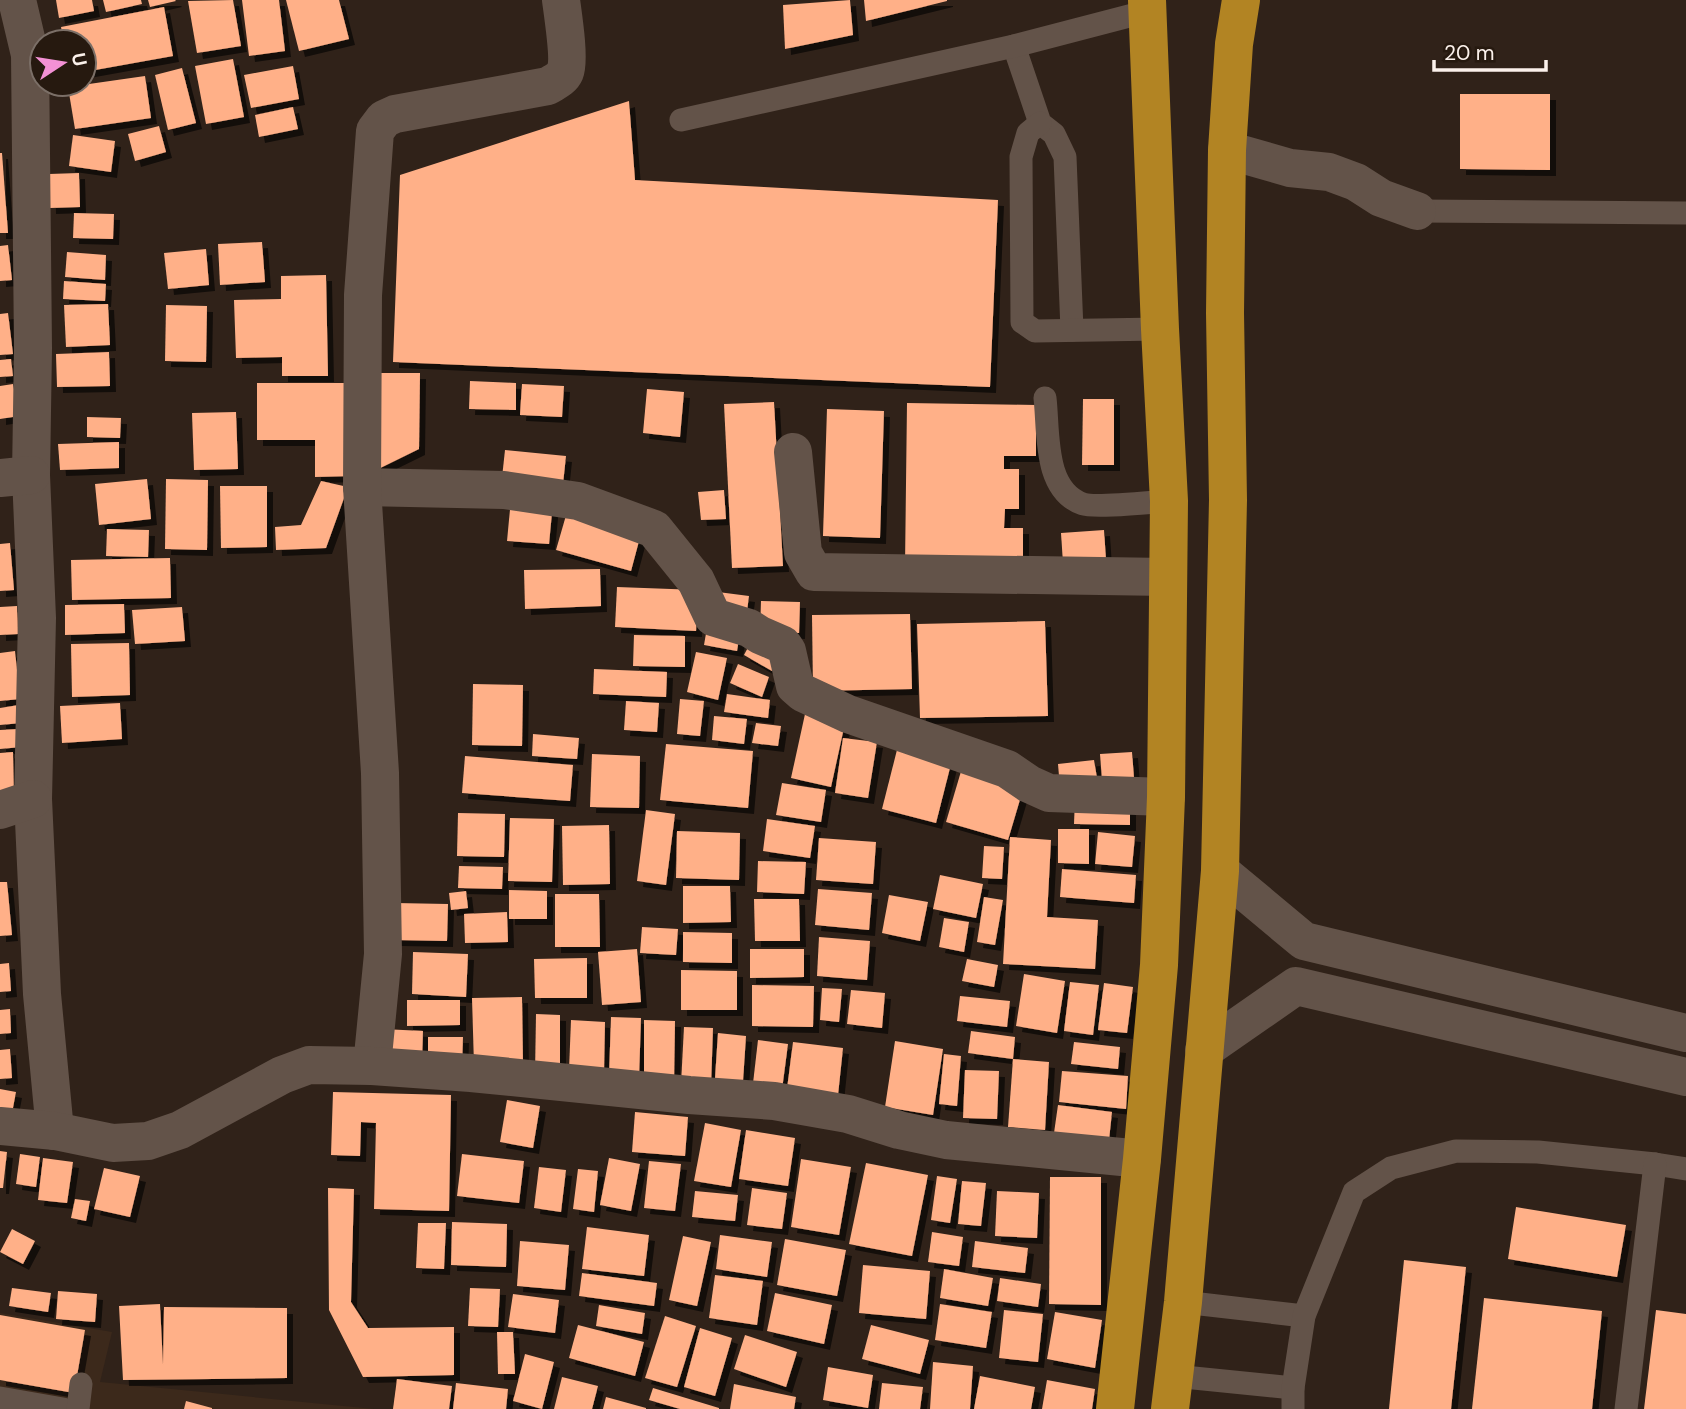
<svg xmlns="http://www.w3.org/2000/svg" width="1686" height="1409" viewBox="0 0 1686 1409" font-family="'DM Sans',sans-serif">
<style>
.built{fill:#3c291b}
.building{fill:#ffb088;filter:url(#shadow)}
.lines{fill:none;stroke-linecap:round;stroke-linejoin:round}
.lane{stroke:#635349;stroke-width:23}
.street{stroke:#635349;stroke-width:38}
.highway{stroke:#b28423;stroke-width:38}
</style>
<defs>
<filter id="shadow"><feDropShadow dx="6" dy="6" stdDeviation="0" flood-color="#0009"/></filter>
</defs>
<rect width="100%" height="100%" fill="#302219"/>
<polygon class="built" points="0,1313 112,1332 100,1382 374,1409 0,1409"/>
<g class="building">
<polygon points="56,0 92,0 94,11 59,18"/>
<polygon points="103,0 141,0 142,4 106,12"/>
<polygon points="148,0 175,0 176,1 150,7"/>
<polygon points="233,0 241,46 197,53 188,1"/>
<polygon points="242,0 279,0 285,51 249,56"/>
<polygon points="286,0 339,0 349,39 299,51"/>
<polygon points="850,0 853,35 785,49 783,5"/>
<polygon points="864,0 947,0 947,1 866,21"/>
<polygon points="164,7 173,56 84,72 84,42 64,42 61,27"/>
<polygon points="233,59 244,117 206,124 195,66"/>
<polygon points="293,66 299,99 251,108 244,75"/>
<polygon points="182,68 196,123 168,130 155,75"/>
<polygon points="145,76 151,118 75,129 68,87"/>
<polygon points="1460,94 1550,94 1550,170 1460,169"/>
<polygon points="629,101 635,180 998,200 990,387 393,362 400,175"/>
<polygon points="293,107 298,129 259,137 255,115"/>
<polygon points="159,126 166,152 135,161 128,134"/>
<polygon points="73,135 115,141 111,172 69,166"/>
<polygon points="0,153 2,153 8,233 0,233"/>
<polygon points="79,173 80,207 50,208 49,174"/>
<polygon points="74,213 114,214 113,239 73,238"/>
<polygon points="262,242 265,282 220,285 218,244"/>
<polygon points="8,245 12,280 0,281 0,246"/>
<polygon points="206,249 209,285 168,289 164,253"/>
<polygon points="67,252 106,255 105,280 65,277"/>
<polygon points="326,275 328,376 282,376 282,357 236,358 234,300 281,299 281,276"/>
<polygon points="64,281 106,284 105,301 63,299"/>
<polygon points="108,304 110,345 66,347 64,305"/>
<polygon points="166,305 207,306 206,362 165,361"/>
<polygon points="8,313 13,354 0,355 0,314"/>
<polygon points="109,352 110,386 57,387 56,354"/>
<polygon points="11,359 13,376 0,377 0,360"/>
<polygon points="368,373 420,373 419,449 366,475"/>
<polygon points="470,381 516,383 516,410 469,409"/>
<polygon points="257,383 352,383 353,476 315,477 315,440 257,440"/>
<polygon points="13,384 19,416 0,419 0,386"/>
<polygon points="522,384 564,386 562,417 520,415"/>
<polygon points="647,389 684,392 680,437 643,433"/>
<polygon points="1083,399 1114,399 1114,465 1082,465"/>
<polygon points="774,402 783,566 732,568 724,404"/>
<polygon points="907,403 1036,405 1036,456 1004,456 1004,469 1019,469 1019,509 1005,509 1004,528 1023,528 1023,567 905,566"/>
<polygon points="827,409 884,411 880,538 823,536"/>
<polygon points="236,412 238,469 194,470 192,413"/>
<polygon points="87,417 121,418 120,438 87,437"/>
<polygon points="119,442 119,468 60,470 58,444"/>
<polygon points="505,450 566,456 562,493 501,487"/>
<polygon points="147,479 151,519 99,525 95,484"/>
<polygon points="166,479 208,480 207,550 165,549"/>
<polygon points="321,481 348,487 326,548 276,550 275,527 301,525"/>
<polygon points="220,486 267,486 267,547 221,548"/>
<polygon points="724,490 726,519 701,520 698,492"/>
<polygon points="511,499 553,502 549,544 507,541"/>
<polygon points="569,505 643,526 631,571 556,550"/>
<polygon points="107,529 149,530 148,557 106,556"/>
<polygon points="1104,530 1106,560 1063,563 1061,533"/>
<polygon points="10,543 14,590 0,591 0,544"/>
<polygon points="170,558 171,598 72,600 71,560"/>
<polygon points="600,569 601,606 525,609 524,570"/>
<polygon points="617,587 698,590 696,631 615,627"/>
<polygon points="718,592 749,596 746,619 716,615"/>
<polygon points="761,601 800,602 799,633 760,632"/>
<polygon points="124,604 125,633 65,635 65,605"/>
<polygon points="17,606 18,634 0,635 0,607"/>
<polygon points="182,607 185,641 135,644 132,610"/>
<polygon points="910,614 912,689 813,691 812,615"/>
<polygon points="1045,621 1048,716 920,718 917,624"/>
<polygon points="708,622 741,627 737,651 704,645"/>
<polygon points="634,635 685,636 685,667 633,666"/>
<polygon points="754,636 782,652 772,671 744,655"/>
<polygon points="129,643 130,695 72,697 71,644"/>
<polygon points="15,651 20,699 0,701 0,653"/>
<polygon points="696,652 727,658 718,700 687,692"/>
<polygon points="738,664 769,677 762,697 730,683"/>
<polygon points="594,669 667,672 666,697 593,694"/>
<polygon points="473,684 523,685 522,746 472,745"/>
<polygon points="727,694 770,700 768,718 724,712"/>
<polygon points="680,699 704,701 700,736 677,734"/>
<polygon points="626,701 659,703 657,732 624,730"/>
<polygon points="120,703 122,739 62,743 60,706"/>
<polygon points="19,705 21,723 0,725 0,708"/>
<polygon points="807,705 847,714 831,787 791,778"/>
<polygon points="714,716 747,719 744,744 712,740"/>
<polygon points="756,723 781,726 778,746 752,743"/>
<polygon points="19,729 21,747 0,749 0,730"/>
<polygon points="533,734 579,738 577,759 532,756"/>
<polygon points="843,738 877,742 868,798 835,793"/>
<polygon points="899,742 953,756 936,823 882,809"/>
<polygon points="666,744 753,751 748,808 660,800"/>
<polygon points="13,752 14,802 0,802 0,753"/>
<polygon points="1132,752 1135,791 1103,793 1100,754"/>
<polygon points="592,754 640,756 639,808 590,807"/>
<polygon points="465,756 573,765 570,801 462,793"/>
<polygon points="1094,760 1098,784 1060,788 1058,764"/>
<polygon points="962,768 1024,786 1008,840 946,822"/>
<polygon points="782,783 826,790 821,822 776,815"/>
<polygon points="1075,798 1130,800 1130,825 1074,824"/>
<polygon points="646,810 675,814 666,885 637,881"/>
<polygon points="458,813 505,814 504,857 457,856"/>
<polygon points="510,818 554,819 552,882 508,881"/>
<polygon points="767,819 815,826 810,858 763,851"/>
<polygon points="609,825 610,884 563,885 562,826"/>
<polygon points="1058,829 1089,829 1089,864 1058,863"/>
<polygon points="677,831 740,833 739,880 676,878"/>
<polygon points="1098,832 1135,836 1132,867 1095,864"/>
<polygon points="1010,837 1051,840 1047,917 1098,920 1095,969 1003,964"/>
<polygon points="819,838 876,842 873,884 816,880"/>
<polygon points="984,846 1004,847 1002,879 982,878"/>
<polygon points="758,861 806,862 804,894 757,892"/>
<polygon points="459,866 503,867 502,889 458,888"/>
<polygon points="1062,869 1136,875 1134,903 1060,897"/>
<polygon points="940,875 983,884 976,918 933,909"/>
<polygon points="0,882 7,882 12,935 0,936"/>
<polygon points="683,886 730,886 731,922 683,923"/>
<polygon points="818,889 872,893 869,930 815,925"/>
<polygon points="509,890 547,891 547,919 509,919"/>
<polygon points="466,891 468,908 451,910 449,893"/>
<polygon points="555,894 599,894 600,947 555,947"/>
<polygon points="889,895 928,902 920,941 882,933"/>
<polygon points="984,897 1003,900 995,945 977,942"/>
<polygon points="754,899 799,899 800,941 755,941"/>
<polygon points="395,903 448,904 447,941 395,940"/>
<polygon points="507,912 508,942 465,943 464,914"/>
<polygon points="944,918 969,922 964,952 939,947"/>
<polygon points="642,927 678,929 676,955 640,953"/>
<polygon points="683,932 732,933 732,963 683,962"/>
<polygon points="819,937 870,941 867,980 817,976"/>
<polygon points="637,949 641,1002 602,1005 598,952"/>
<polygon points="750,949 804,949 804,977 750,978"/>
<polygon points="413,952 468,954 466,997 412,994"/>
<polygon points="587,958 587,998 535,998 534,959"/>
<polygon points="967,959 998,965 994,987 962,981"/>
<polygon points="9,963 11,991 0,992 0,964"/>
<polygon points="681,970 737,971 737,1010 681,1010"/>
<polygon points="1024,974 1065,981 1057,1033 1016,1026"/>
<polygon points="1070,982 1099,985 1093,1035 1064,1031"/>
<polygon points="1104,983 1133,987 1127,1033 1098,1030"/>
<polygon points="752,985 814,986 813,1027 752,1026"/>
<polygon points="822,988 842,989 839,1022 820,1020"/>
<polygon points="851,990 885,993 882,1028 847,1024"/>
<polygon points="960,996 1010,1001 1007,1027 957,1021"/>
<polygon points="522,997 523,1064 474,1065 472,998"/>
<polygon points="407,1000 460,1000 460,1025 407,1026"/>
<polygon points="10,1009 11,1033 0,1034 0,1010"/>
<polygon points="536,1014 560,1015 560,1074 535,1074"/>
<polygon points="611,1017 641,1018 639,1078 609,1077"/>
<polygon points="571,1020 605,1022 604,1071 569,1070"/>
<polygon points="644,1020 675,1021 674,1083 644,1082"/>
<polygon points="684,1027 713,1028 711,1086 681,1084"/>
<polygon points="383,1029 423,1031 422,1061 382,1060"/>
<polygon points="971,1031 1015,1037 1013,1059 968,1053"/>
<polygon points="718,1033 746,1036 742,1096 714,1094"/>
<polygon points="428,1037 463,1037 462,1066 428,1065"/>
<polygon points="758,1040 788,1044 781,1097 752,1092"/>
<polygon points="895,1041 943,1049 933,1115 885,1107"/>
<polygon points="793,1042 843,1048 838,1095 787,1089"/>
<polygon points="1074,1042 1120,1047 1118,1069 1071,1064"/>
<polygon points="10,1049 12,1078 0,1079 0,1050"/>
<polygon points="944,1054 961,1056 957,1106 939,1104"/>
<polygon points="1013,1059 1049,1062 1045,1130 1008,1127"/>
<polygon points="965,1070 999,1071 997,1119 963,1118"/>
<polygon points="1062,1071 1128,1076 1126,1109 1059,1102"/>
<polygon points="0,1089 16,1092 11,1118 0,1116"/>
<polygon points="333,1092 451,1095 449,1211 374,1209 376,1123 361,1122 360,1156 331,1155"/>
<polygon points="507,1100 540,1106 533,1148 500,1142"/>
<polygon points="1058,1105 1112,1112 1109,1140 1054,1133"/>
<polygon points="635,1112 688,1117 685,1156 632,1152"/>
<polygon points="705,1123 741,1130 731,1187 694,1181"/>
<polygon points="746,1130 795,1138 788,1186 739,1179"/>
<polygon points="0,1151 7,1152 3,1188 0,1188"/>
<polygon points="20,1154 40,1157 36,1187 16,1184"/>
<polygon points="462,1154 524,1161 519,1203 457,1196"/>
<polygon points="43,1158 73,1162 67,1203 38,1200"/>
<polygon points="609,1158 640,1164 631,1211 600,1205"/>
<polygon points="801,1159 851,1167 839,1235 791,1227"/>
<polygon points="649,1161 681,1164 675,1211 644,1208"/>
<polygon points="866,1163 928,1175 912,1256 849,1244"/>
<polygon points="539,1167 566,1170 561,1212 534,1208"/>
<polygon points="104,1168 140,1176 130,1217 94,1209"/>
<polygon points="578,1169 598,1171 594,1212 573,1209"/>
<polygon points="937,1176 957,1179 950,1223 931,1220"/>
<polygon points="1050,1177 1101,1177 1101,1305 1049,1304"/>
<polygon points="962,1181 986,1183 981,1226 958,1224"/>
<polygon points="328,1188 354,1189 351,1302 368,1328 454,1327 454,1375 363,1377 329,1310"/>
<polygon points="752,1188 787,1193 782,1229 747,1225"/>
<polygon points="695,1191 738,1195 735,1221 692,1217"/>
<polygon points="997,1191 1039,1193 1037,1238 995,1236"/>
<polygon points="75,1199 90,1201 86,1221 71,1218"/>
<polygon points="1516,1207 1626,1225 1617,1277 1508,1259"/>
<polygon points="452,1222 507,1224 506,1267 451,1265"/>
<polygon points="418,1223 446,1223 444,1269 416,1268"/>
<polygon points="587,1227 649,1235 644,1276 582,1269"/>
<polygon points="12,1229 35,1241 23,1264 0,1252"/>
<polygon points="932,1232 963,1237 959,1266 928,1262"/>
<polygon points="720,1235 772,1242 767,1277 716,1269"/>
<polygon points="683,1236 711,1242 697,1306 669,1300"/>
<polygon points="785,1239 846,1250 837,1296 777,1285"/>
<polygon points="520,1241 569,1245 565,1290 517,1286"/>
<polygon points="975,1241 1028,1248 1025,1273 972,1267"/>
<polygon points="1404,1260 1466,1267 1451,1409 1389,1409"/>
<polygon points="863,1265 930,1271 926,1319 859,1313"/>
<polygon points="944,1269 993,1278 988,1306 940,1298"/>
<polygon points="582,1273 657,1283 654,1306 579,1296"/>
<polygon points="715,1275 763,1281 757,1325 709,1318"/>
<polygon points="1000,1278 1041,1284 1038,1307 997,1301"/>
<polygon points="12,1288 51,1293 48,1312 9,1306"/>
<polygon points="470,1288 500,1289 498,1327 468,1326"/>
<polygon points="58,1291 97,1294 95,1322 56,1319"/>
<polygon points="775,1293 832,1305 824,1344 767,1331"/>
<polygon points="513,1294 559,1300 555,1333 508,1327"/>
<polygon points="1484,1298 1602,1311 1592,1409 1472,1409"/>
<polygon points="160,1304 163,1365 164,1307 287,1308 287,1378 123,1380 119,1306"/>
<polygon points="940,1304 992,1312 986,1348 935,1340"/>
<polygon points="599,1305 645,1313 642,1334 596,1326"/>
<polygon points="1004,1310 1043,1314 1038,1362 999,1358"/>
<polygon points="1656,1310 1686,1314 1686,1409 1644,1409"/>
<polygon points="1055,1312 1102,1320 1095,1368 1047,1359"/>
<polygon points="0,1315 85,1330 74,1393 0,1380"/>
<polygon points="665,1316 696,1326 677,1387 645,1378"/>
<polygon points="578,1325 644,1342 635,1376 569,1358"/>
<polygon points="871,1325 929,1340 920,1374 862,1359"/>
<polygon points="700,1328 732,1338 715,1396 684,1387"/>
<polygon points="497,1332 513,1332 515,1374 498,1374"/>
<polygon points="745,1335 797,1352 786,1387 734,1369"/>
<polygon points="525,1354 554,1362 542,1409 513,1401"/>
<polygon points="933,1362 973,1366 970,1409 930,1409"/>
<polygon points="828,1367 873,1375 868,1408 823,1400"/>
<polygon points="980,1376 1035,1387 1031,1409 974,1409"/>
<polygon points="562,1377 598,1386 592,1409 554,1409"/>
<polygon points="397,1379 452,1386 449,1409 393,1409"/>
<polygon points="1047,1380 1095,1389 1092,1409 1042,1409"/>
<polygon points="456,1383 508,1389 506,1409 453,1409"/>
<polygon points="882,1383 923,1387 920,1409 879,1409"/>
<polygon points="734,1384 796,1397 794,1409 730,1409"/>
<polygon points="653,1388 719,1408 719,1409 680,1409 649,1400"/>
<polygon points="606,1397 646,1408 646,1409 603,1409"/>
<polygon points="186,1401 212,1408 212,1409 184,1409"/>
</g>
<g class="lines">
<g class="lane">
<polyline points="1014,46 1040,123 1054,134 1065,157 1072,330"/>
<polyline points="681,120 1014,46 1148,11"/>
<polyline points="1040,123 1028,133 1021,157 1022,322 1035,331 1160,329"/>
<polyline points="1417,211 1686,213"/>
<path d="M1045 398C1049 432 1043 490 1083 504 1095 508 1152 502 1169 501"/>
<polyline points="1183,1302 1304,1316"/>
<polyline points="1174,1376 1293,1388"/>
<polyline points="0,1398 63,1409"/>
<polyline points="78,1409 81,1384"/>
<polyline points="1293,1409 1293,1388 1304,1316 1354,1192 1391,1168 1456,1151 1538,1152 1655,1164 1686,1169"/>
<polyline points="1626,1409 1655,1164"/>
</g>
<g class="street">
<polyline points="17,0 30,55 33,348 31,475 37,618 33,799 42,994 55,1131"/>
<polyline points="1227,150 1290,168 1329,172 1356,182 1381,198 1417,211"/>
<polyline points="793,452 803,553 814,572 1168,577"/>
<polyline points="0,478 31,475"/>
<polyline points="362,487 504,490 578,501 654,529 696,581 713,617 749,628 760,635 783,645 787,651 795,686 803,693 848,714 1007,769 1029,784 1049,793 1166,797"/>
<polyline points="0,810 33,799"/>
<polyline points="1220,871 1304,941 1686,1033"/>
<polyline points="1204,1050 1296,986 1686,1077"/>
<path d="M372 1066 383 954 380 773 362 487 363 295 375 131 384 119 395 114 548 86C554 82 562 79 565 72 570 60 563 15 561 0"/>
<polyline points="0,1126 55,1131 113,1143 148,1141 180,1130 282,1075 309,1065 372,1066 471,1073 689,1095 774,1101 848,1114 899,1130 946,1140 1142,1159"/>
</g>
<g class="highway">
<polyline points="1115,1409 1142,1159 1159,965 1166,797 1169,501 1160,329 1147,0"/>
<polyline points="1170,1409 1183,1302 1220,871 1228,500 1225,313 1227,150 1234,44 1241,0"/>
</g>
</g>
<g transform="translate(63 63) rotate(78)"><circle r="33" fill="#26190f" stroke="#7b6f67" stroke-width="2"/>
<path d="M0-5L12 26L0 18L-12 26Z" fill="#f391d5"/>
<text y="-10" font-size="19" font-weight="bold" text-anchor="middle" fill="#fbf1eb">U</text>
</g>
<path d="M1434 60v10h112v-10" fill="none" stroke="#fbf1eb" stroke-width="3.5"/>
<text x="1444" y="60" font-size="21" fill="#fbf1eb" stroke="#26190f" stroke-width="5" paint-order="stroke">20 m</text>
</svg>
